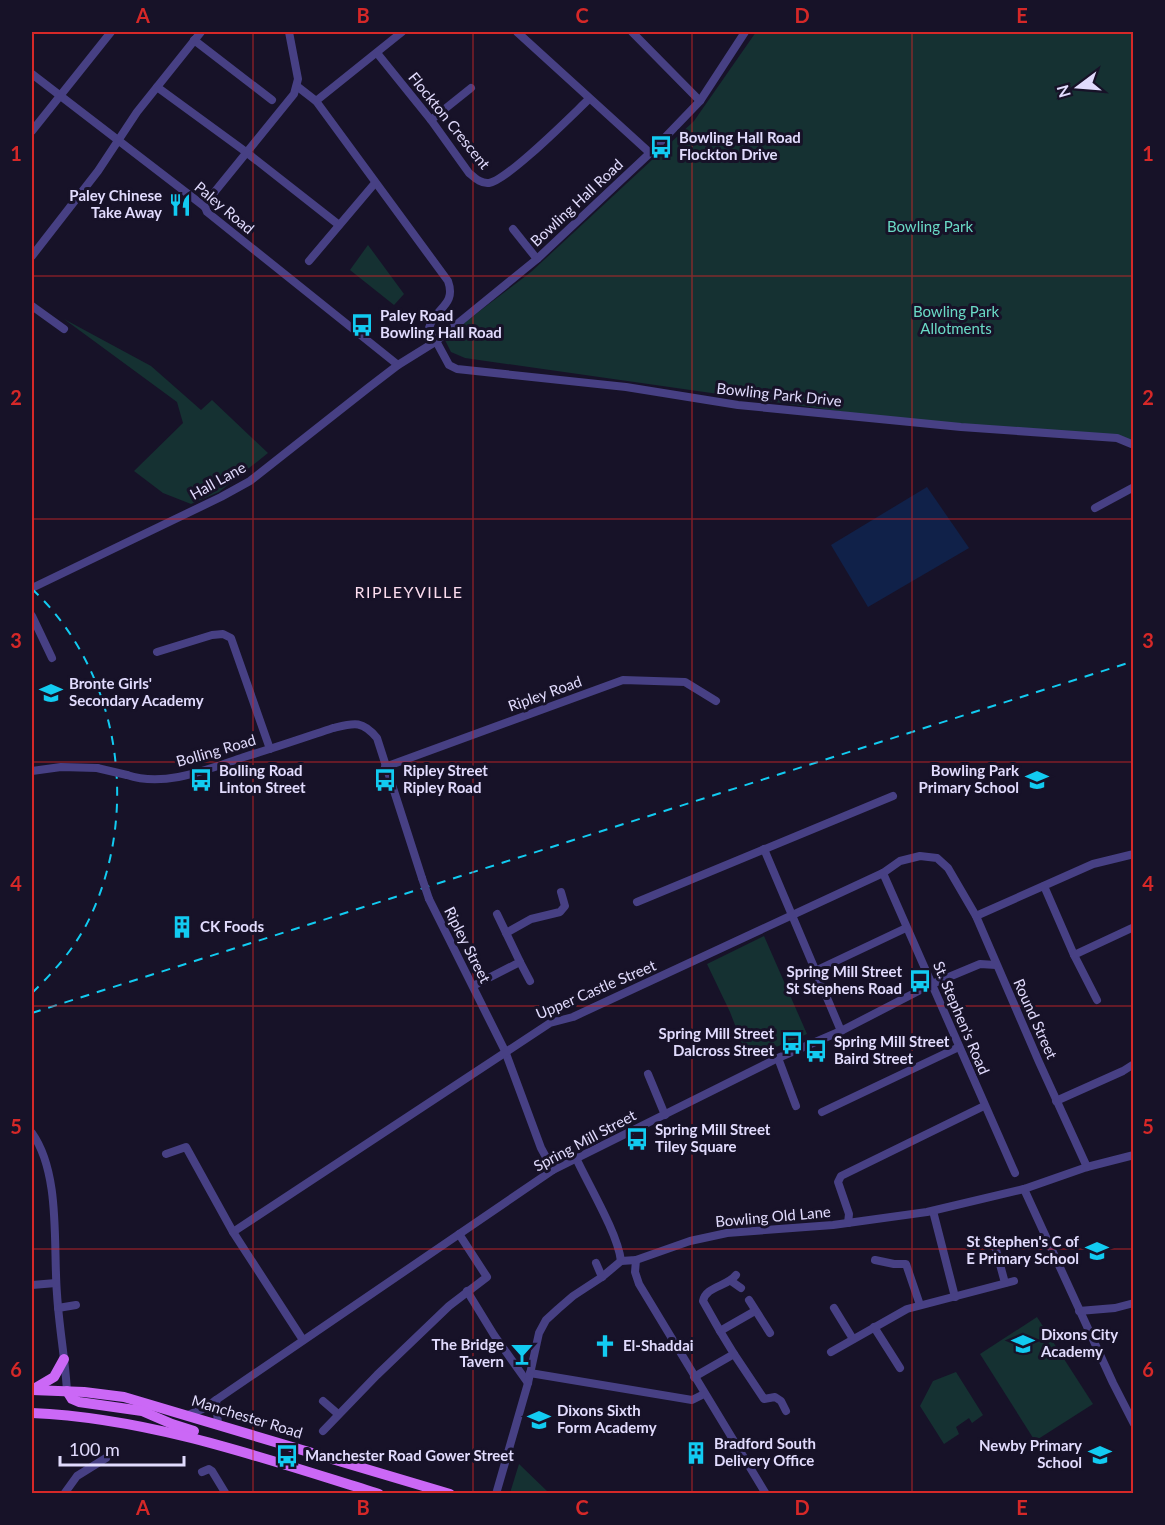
<svg xmlns="http://www.w3.org/2000/svg" width="1165" height="1525" viewBox="0 0 1165 1525" font-family="Lato,sans-serif">
<style>
.green{fill:#153132}
.water{fill:#102149}
.lines{fill:none;stroke-linecap:round;stroke-linejoin:round}
.minor{stroke:#474084;stroke-width:8}
.major{stroke:#cb68f6;stroke-width:10}
.rail{stroke:#12cbf1;stroke-width:2;stroke-dasharray:9 8;stroke-linecap:butt}
.minor-bridge{stroke:#474084;stroke-width:8}
.grid{fill:none;stroke:#d62828;stroke-width:1.5;stroke-opacity:0.55}
.labels{text-anchor:middle;stroke-width:6;stroke-linejoin:round;paint-order:stroke}
.street-label{font-size:15px;fill:#e1dbfd;stroke:#171228}
.poi-label{font-size:15px;font-weight:bold;fill:#e1dbfd;stroke:#171228;text-anchor:start}
.park-label{font-size:15px;fill:#6adac6;stroke:#171228}
.neighbourhood-label{font-size:16px;letter-spacing:1.5px;fill:#fdddef;stroke:#171228}
.neatline{fill:none;stroke:#d62828;stroke-width:2}
.grid-label{font-size:20px;text-anchor:middle;font-weight:bold;fill:#d62828}
</style>
<rect width="100%" height="100%" fill="#171228"/>
<g class="green">
<polygon points="756,32 1133,32 1133,445 1117,438 936,425 465,358 451,352 444,338 531,272 694,121"/>
<polygon points="368,245 404,294 394,305 350,270"/>
<polygon points="64,319 151,366 201,410 212,400 268,453 219,492 191,504 163,493 134,471 183,423 177,402"/>
<polygon points="764,936 807,1034 748,1059 730,1012 707,964"/>
<polygon points="1037,1317 1093,1404 1035,1441 980,1354"/>
<polygon points="956,1372 983,1415 972,1423 969,1418 956,1427 959,1434 944,1444 920,1406 933,1381"/>
<polygon points="519,1464 549,1493 510,1493"/>
</g>
<polygon class="water" points="927,487 969,548 868,607 831,545"/>
<g class="lines">
<g class="minor">
<polyline points="517,32 650,153"/>
<polyline points="632,32 700,101"/>
<polyline points="194,40 272,100"/>
<path d="M377 53 431 120 469 173C475 178 481 184 489 183 508 180 572 115 589 99"/>
<polyline points="32,74 205,207 207,212 398,365"/>
<polyline points="157,87 246,152 339,225"/>
<path d="M298 87 316 101 448 281C457 306 434 308 429 328L449 365 457 369 626 387 738 405 961 427 1117 438 1134 445"/>
<polyline points="316,101 402,32"/>
<polyline points="431,120 471,88"/>
<polyline points="32,131 111,32"/>
<polyline points="205,207 208,200 294,94 298,79 289,32"/>
<polyline points="513,229 537,259"/>
<polyline points="32,256 98,171 137,112 201,32"/>
<polyline points="309,261 375,183"/>
<polyline points="32,306 64,329"/>
<polyline points="1095,508 1134,487"/>
<polyline points="32,588 221,497 250,481 368,388 398,365 435,342 537,259 650,153 700,101 745,32"/>
<polyline points="32,616 52,658"/>
<polyline points="157,652 212,635 223,634 231,638 270,749"/>
<polyline points="385,767 623,680 685,682 716,701"/>
<polyline points="32,771 61,767 97,768"/>
<path d="M127 775C165 788 208 769 244 757 274 748 303 738 333 728 354 723 362 720 377 738L422 878"/>
<polyline points="764,849 841,1031"/>
<polyline points="883,873 1015,1173"/>
<polyline points="1044,886 1074,955 1097,1000"/>
<polyline points="429,899 505,1051 541,1148 553,1170"/>
<polyline points="637,902 893,796"/>
<polyline points="976,916 1093,864 1134,854"/>
<polyline points="506,933 531,919 560,912 565,906 561,892"/>
<polyline points="1074,955 1134,927"/>
<polyline points="520,962 530,981"/>
<polyline points="815,971 906,928"/>
<polyline points="473,986 520,962 497,914"/>
<polyline points="778,1058 796,1106"/>
<polyline points="648,1074 665,1115"/>
<polyline points="1056,1101 1123,1071 1134,1064"/>
<polyline points="822,1112 959,1047"/>
<path d="M32 1133C61 1174 53 1246 57 1294 59 1327 65 1358 67 1391"/>
<polyline points="166,1154 186,1147 233,1232 303,1340"/>
<path d="M576 1158C588 1184 618 1234 621 1261"/>
<polyline points="1024,1189 1113,1383 1134,1424"/>
<polyline points="933,1211 955,1297"/>
<polyline points="848,1223 849,1214 838,1182 841,1176 984,1106"/>
<polyline points="233,1232 550,1023 573,1017 883,873 900,861 920,856 937,858 948,868 976,916 1039,1062 1087,1167"/>
<polyline points="995,1246 1005,1283"/>
<polyline points="636,1260 635,1272 639,1284 766,1494"/>
<polyline points="875,1260 894,1264 906,1264 920,1305"/>
<polyline points="596,1263 602,1277"/>
<polyline points="731,1281 741,1288"/>
<polyline points="32,1285 56,1283"/>
<polyline points="467,1291 494,1335 528,1383"/>
<polyline points="749,1300 770,1333"/>
<polyline points="58,1308 76,1305"/>
<polyline points="834,1308 853,1339"/>
<polyline points="1079,1311 1115,1308 1134,1303"/>
<polyline points="874,1327 900,1368"/>
<path d="M720 1331 703 1301C706 1286 727 1287 736 1275"/>
<polyline points="831,1352 907,1309 1014,1281"/>
<polyline points="734,1354 764,1399 775,1397 781,1401 786,1411"/>
<polyline points="530,1373 692,1400 704,1394"/>
<polyline points="694,1377 734,1354 720,1331 755,1311"/>
<polyline points="216,1400 553,1170 778,1058 841,1031 932,984 980,964 996,965"/>
<polyline points="323,1401 338,1414"/>
<polyline points="188,1415 205,1408 216,1400 218,1424"/>
<polyline points="323,1431 377,1375 449,1306 487,1277 459,1234"/>
<polyline points="202,1472 209,1469 212,1471 226,1494"/>
<polyline points="64,1494 77,1476 106,1458"/>
<polyline points="496,1494 528,1383 539,1333 546,1320 558,1309 573,1296 602,1277 621,1261 636,1260 690,1241 727,1233 833,1225 927,1212 1024,1189 1087,1167 1134,1155"/>
</g>
<g class="major">
<polyline points="32,1390 84,1392 124,1397 450,1494"/>
<polyline points="32,1390 54,1377 64,1359"/>
<polyline points="67,1391 72,1399 79,1402 142,1411 172,1424 194,1431"/>
<path d="M32 1413C151 1418 266 1459 379 1494"/>
</g>
<g class="rail">
<path d="M32 589C119 670 140 806 92 913 79 943 55 971 32 993"/>
<polyline points="32,1013 1134,661"/>
</g>
<g class="minor-bridge">
<polyline points="97,768 127,775"/>
<polyline points="422,878 429,899"/>
</g>
</g>
<path class="grid" d="M253 32V1494M473 32V1494M692 32V1494M912 32V1494M32 276H1134M32 519H1134M32 762H1134M32 1006H1134M32 1249H1134"/>
<defs>
<g id="bus-bare" transform="scale(1.8)"><path d="M-5-6H5V4H4V6H2V4H-2V6H-4V4H-5ZM-3.5-4V0h7V-4ZM-3.5 1.2v1.5H-2V1.2ZM2 1.2v1.5H3.5V1.2Z" fill="#12cbf1" stroke="#171228" stroke-width="2.5" paint-order="stroke"/></g>
<g id="restaurant-bare" transform="scale(1.8)"><path d="M-5-6h1v4h1v-4h1v4h1v-4h1v5L-1.5 .5V6h-2V.5L-5-1ZM5-6V6H3V1.5H1.5Q1.5-4 5-6Z" fill="#12cbf1" stroke="#171228" stroke-width="2.5" paint-order="stroke"/></g>
<g id="school-bare" transform="scale(1.8)"><path d="M0-5L7-2L0 1L-7-2ZM-4 1L0 2.5L4 1V4Q0 6-4 4Z" fill="#12cbf1" stroke="#171228" stroke-width="2.5" paint-order="stroke"/></g>
<g id="building-bare" transform="scale(1.8)"><path d="M-4-6H4V6H1V3H-1V6H-4ZM-2.5-4.3h1.7v1.8h-1.7ZM.8-4.3h1.7v1.8H.8ZM-2.5-1h1.7V.8h-1.7ZM.8-1h1.7V.8H.8Z" fill="#12cbf1" stroke="#171228" stroke-width="2.5" paint-order="stroke"/></g>
<g id="church-bare" transform="scale(1.8)"><path d="M-1.2-6h2.4v3.5h3.3v2.4h-3.3V6h-2.4V-.1h-3.3v-2.4h3.3Z" fill="#12cbf1" stroke="#171228" stroke-width="2.5" paint-order="stroke"/></g>
<g id="bar-bare" transform="scale(1.8)"><path d="M-6-5H6L.8 .8V4.5H3.5V6h-7V4.5H-.8V.8Z" fill="#12cbf1" stroke="#171228" stroke-width="2.5" paint-order="stroke"/></g>
<g id="university-bare" transform="scale(1.8)"><path d="M0-5L7-2L0 1L-7-2ZM-4 1L0 2.5L4 1V4Q0 6-4 4Z" fill="#12cbf1" stroke="#171228" stroke-width="2.5" paint-order="stroke"/></g>
</defs>
<g fill-rule="evenodd">
<use href="#bus-bare" x="661" y="147"/>
<use href="#restaurant-bare" x="180" y="205"/>
<use href="#bus-bare" x="362" y="325"/>
<use href="#school-bare" x="51" y="693"/>
<use href="#bus-bare" x="201" y="780"/>
<use href="#bus-bare" x="385" y="780"/>
<use href="#school-bare" x="1037" y="780"/>
<use href="#building-bare" x="182" y="927"/>
<use href="#bus-bare" x="920" y="981"/>
<use href="#bus-bare" x="792" y="1043"/>
<use href="#bus-bare" x="816" y="1051"/>
<use href="#bus-bare" x="637" y="1139"/>
<use href="#school-bare" x="1097" y="1251"/>
<use href="#school-bare" x="1023" y="1344"/>
<use href="#church-bare" x="605" y="1346"/>
<use href="#bar-bare" x="522" y="1354"/>
<use href="#university-bare" x="539" y="1420"/>
<use href="#building-bare" x="696" y="1453"/>
<use href="#school-bare" x="1100" y="1455"/>
<use href="#bus-bare" x="287" y="1456"/>
</g>
<g class="labels">
<g class="street-label">
<text transform="translate(449 121) rotate(51)" y="5">Flockton Crescent</text>
<text transform="translate(577 203) rotate(-43)" y="5">Bowling Hall Road</text>
<text transform="translate(224 208) rotate(40)" y="5">Paley Road</text>
<text transform="translate(779 395) rotate(6)" y="5">Bowling Park Drive</text>
<text transform="translate(218 481) rotate(-29)" y="5">Hall Lane</text>
<text transform="translate(545 694) rotate(-20)" y="5">Ripley Road</text>
<text transform="translate(216 751) rotate(-16)" y="5">Bolling Road</text>
<text transform="translate(467 945) rotate(63)" y="5">Ripley Street</text>
<text transform="translate(596 990) rotate(-23)" y="5">Upper Castle Street</text>
<text transform="translate(961 1018) rotate(67)" y="5">St. Stephen's Road</text>
<text transform="translate(1035 1019) rotate(66)" y="5">Round Street</text>
<text transform="translate(585 1141) rotate(-28)" y="5">Spring Mill Street</text>
<text transform="translate(773 1217) rotate(-5)" y="5">Bowling Old Lane</text>
<text transform="translate(247 1417) rotate(17)" y="5">Manchester Road</text>
</g>
<g class="poi-label">
<text x="679" y="143">Bowling Hall Road<tspan x="679" dy="17">Flockton Drive</tspan></text>
<text x="162" y="201" text-anchor="end">Paley Chinese<tspan x="162" dy="17">Take Away</tspan></text>
<text x="380" y="321">Paley Road<tspan x="380" dy="17">Bowling Hall Road</tspan></text>
<text x="69" y="689">Bronte Girls'<tspan x="69" dy="17">Secondary Academy</tspan></text>
<text x="219" y="776">Bolling Road<tspan x="219" dy="17">Linton Street</tspan></text>
<text x="403" y="776">Ripley Street<tspan x="403" dy="17">Ripley Road</tspan></text>
<text x="1019" y="776" text-anchor="end">Bowling Park<tspan x="1019" dy="17">Primary School</tspan></text>
<text x="200" y="932">CK Foods</text>
<text x="902" y="977" text-anchor="end">Spring Mill Street<tspan x="902" dy="17">St Stephens Road</tspan></text>
<text x="774" y="1039" text-anchor="end">Spring Mill Street<tspan x="774" dy="17">Dalcross Street</tspan></text>
<text x="834" y="1047">Spring Mill Street<tspan x="834" dy="17">Baird Street</tspan></text>
<text x="655" y="1135">Spring Mill Street<tspan x="655" dy="17">Tiley Square</tspan></text>
<text x="1079" y="1247" text-anchor="end">St Stephen's C of<tspan x="1079" dy="17">E Primary School</tspan></text>
<text x="1041" y="1340">Dixons City<tspan x="1041" dy="17">Academy</tspan></text>
<text x="504" y="1350" text-anchor="end">The Bridge<tspan x="504" dy="17">Tavern</tspan></text>
<text x="623" y="1351">El-Shaddai</text>
<text x="557" y="1416">Dixons Sixth<tspan x="557" dy="17">Form Academy</tspan></text>
<text x="714" y="1449">Bradford South<tspan x="714" dy="17">Delivery Office</tspan></text>
<text x="1082" y="1451" text-anchor="end">Newby Primary<tspan x="1082" dy="17">School</tspan></text>
<text x="305" y="1461">Manchester Road Gower Street</text>
</g>
<g class="park-label">
<text x="930" y="232">Bowling Park</text>
<text x="956" y="317">Bowling Park<tspan x="956" dy="17">Allotments</tspan></text>
</g>
<g class="neighbourhood-label">
<text x="409" y="598">RIPLEYVILLE</text>
</g>
</g>
<rect width="1165" height="1525" fill="none" stroke="#171228" stroke-width="66"/>
<g transform="translate(1078 87) rotate(254)" stroke="#171228" stroke-width="4.5" paint-order="stroke">
<path d="M0-4.5L10 22L0 15L-10 22Z" fill="#e1dbfd"/>
<text y="-9" font-size="16" font-weight="bold" text-anchor="middle" fill="#e1dbfd">N</text>
</g>
<path d="M60 1456v9h124v-9" fill="none" stroke="#e1dbfd" stroke-width="3"/>
<text x="69" y="1456" font-size="18" fill="#e1dbfd" stroke="#171228" stroke-width="4.5" paint-order="stroke">100 m</text>
<rect x="33" y="33" width="1099" height="1459" class="neatline"/>
<g class="grid-label">
<text x="143" y="23">A</text>
<text x="363" y="23">B</text>
<text x="582" y="23">C</text>
<text x="802" y="23">D</text>
<text x="1022" y="23">E</text>
<text x="16" y="161">1</text>
<text x="1148" y="161">1</text>
<text x="16" y="405">2</text>
<text x="1148" y="405">2</text>
<text x="16" y="648">3</text>
<text x="1148" y="648">3</text>
<text x="16" y="891">4</text>
<text x="1148" y="891">4</text>
<text x="16" y="1134">5</text>
<text x="1148" y="1134">5</text>
<text x="16" y="1377">6</text>
<text x="1148" y="1377">6</text>
<text x="143" y="1515">A</text>
<text x="363" y="1515">B</text>
<text x="582" y="1515">C</text>
<text x="802" y="1515">D</text>
<text x="1022" y="1515">E</text>
</g>
</svg>
